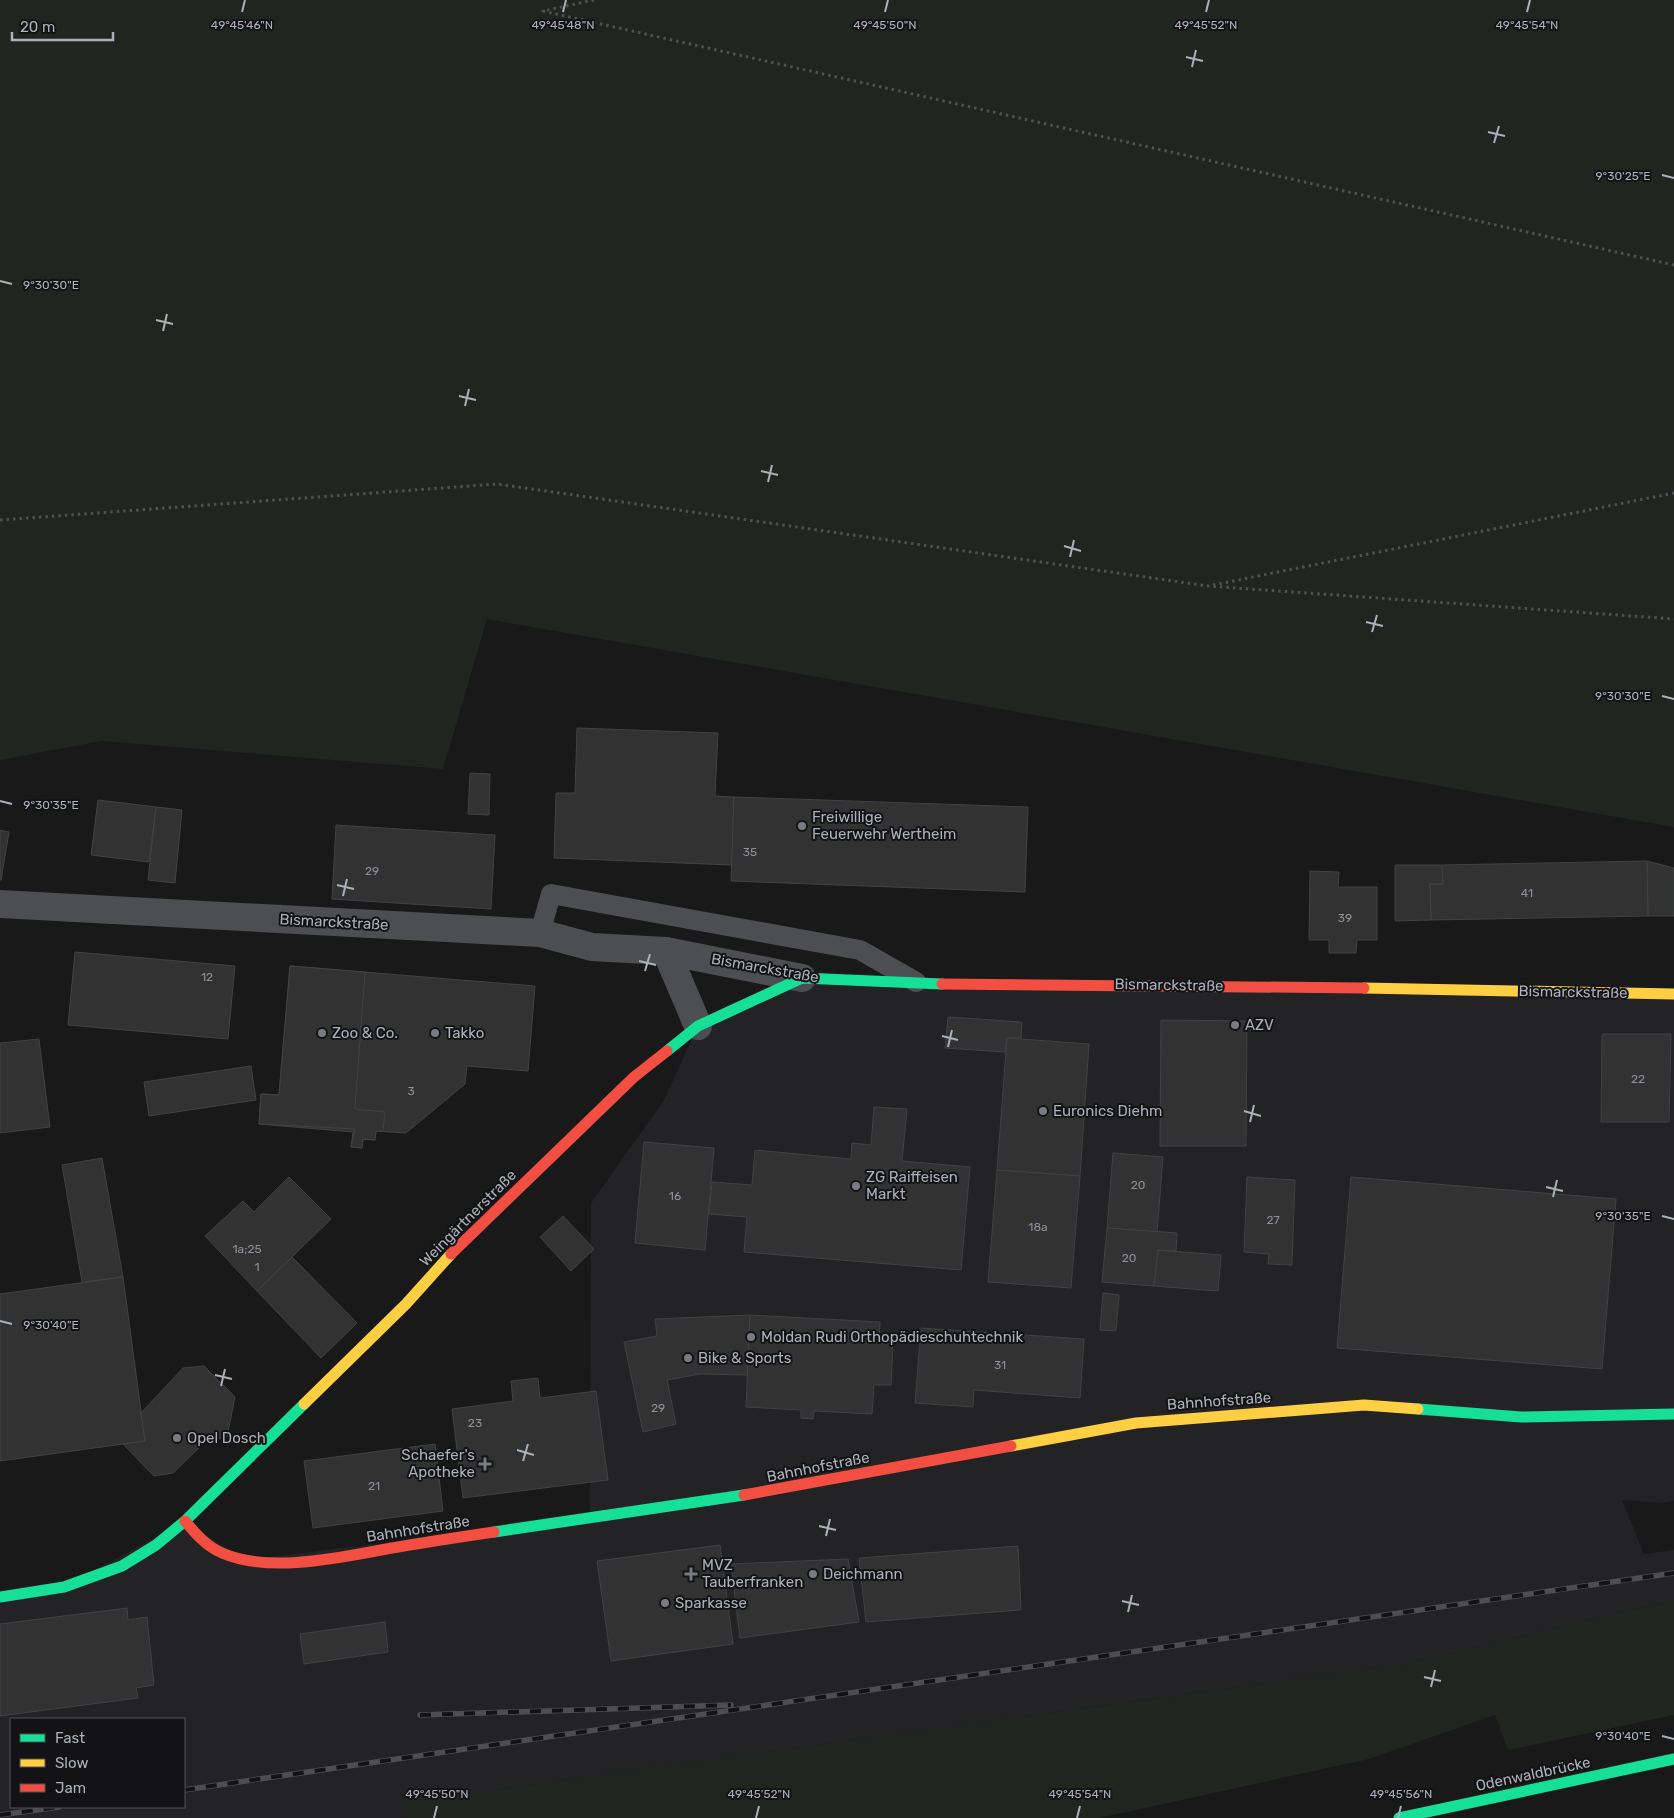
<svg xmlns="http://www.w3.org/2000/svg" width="1674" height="1818" viewBox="0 0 1674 1818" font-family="Rubik,sans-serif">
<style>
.built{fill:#232325;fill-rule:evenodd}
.green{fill:#1f2620}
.building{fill:#323233;stroke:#414245}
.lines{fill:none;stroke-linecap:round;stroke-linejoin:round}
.path{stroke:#4f5053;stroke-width:3;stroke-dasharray:2.5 4;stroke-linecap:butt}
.lane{stroke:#4d4e52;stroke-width:20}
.street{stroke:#4d4e52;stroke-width:28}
.fast{stroke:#16e098;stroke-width:11}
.slow{stroke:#ffcf43;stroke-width:11}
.jam{stroke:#f24e42;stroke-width:11}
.rail-casing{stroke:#4e4e50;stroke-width:5.5}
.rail{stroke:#131315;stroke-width:4;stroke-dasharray:11;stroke-linecap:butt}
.ticks{fill:none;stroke:#abb0b9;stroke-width:2}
.poi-dot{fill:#787b81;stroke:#131315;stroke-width:2}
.labels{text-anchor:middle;stroke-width:4;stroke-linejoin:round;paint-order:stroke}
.number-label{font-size:12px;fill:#8d9098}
.poi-label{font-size:15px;fill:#abb0b9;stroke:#131315;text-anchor:start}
.street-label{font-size:15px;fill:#abb0b9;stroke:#131315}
.ticks-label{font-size:12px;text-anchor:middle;fill:#abb0b9;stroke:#131315;stroke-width:4;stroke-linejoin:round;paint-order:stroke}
</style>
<rect width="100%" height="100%" fill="#191919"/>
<path class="built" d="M802 978 1674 992V1501L1659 1503 1622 1500 1644 1554 1674 1550V1600L1405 1664 405 1802 406 1818H0V1597L64 1587 185 1521 244 1560 590 1518 591 1203 664 1100 698 1026ZM11 1719H184V1807H11Z"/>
<g class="green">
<polygon points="0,0 1674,0 1674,827 487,619 443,769 101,741 0,760"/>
<polygon points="1674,1600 1674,1715 1508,1750 1495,1715 1369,1759 1099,1818 406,1818 404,1802 1405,1664"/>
</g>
<g class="building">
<polygon points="577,728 718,733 715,796 734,797 732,865 554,858 556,793 575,793"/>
<polygon points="470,773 490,774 489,815 468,814"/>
<polygon points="734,797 1028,807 1025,892 731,881"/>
<polygon points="98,800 156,807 149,862 91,855"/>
<polygon points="156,807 182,810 175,883 148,880"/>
<polygon points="336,825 495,835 491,909 332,899"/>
<polygon points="0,830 9,832 1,880 0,880"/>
<polygon points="1647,861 1674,868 1674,916 1648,916"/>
<polygon points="1647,861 1648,916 1431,920 1430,884 1443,884 1442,865"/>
<polygon points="1395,865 1442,865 1443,884 1430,884 1431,920 1395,921"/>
<polygon points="1310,871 1339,872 1338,887 1377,887 1377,940 1357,940 1356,953 1329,953 1329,940 1309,940"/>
<polygon points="75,952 235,966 228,1039 68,1025"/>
<polygon points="290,966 535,986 528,1071 467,1066 465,1084 406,1133 376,1131 375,1140 363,1139 362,1148 351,1147 353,1132 259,1124 261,1094 279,1095"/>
<polygon points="290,966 365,972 355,1109 385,1112 383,1131 376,1131 375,1140 363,1139 362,1148 351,1147 355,1129 259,1124 261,1094 279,1095"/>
<polygon points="948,1017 1022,1022 1021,1038 1007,1038 1005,1052 945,1048"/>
<polygon points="1161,1020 1247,1021 1246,1146 1160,1146"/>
<polygon points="1602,1034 1671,1034 1669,1122 1601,1122"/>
<polygon points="1007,1038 1089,1044 1080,1176 997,1170"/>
<polygon points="39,1039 50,1127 0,1133 0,1043"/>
<polygon points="251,1066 256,1100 149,1116 144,1082"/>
<polygon points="874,1107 907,1109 902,1161 970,1167 961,1270 744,1252 747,1217 709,1214 712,1182 752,1185 755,1150 851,1159 852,1143 871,1145"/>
<polygon points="644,1142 714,1148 705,1250 635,1243"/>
<polygon points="1113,1153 1163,1157 1157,1232 1107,1228"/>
<polygon points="102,1158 123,1277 82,1282 62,1165"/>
<polygon points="997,1170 1080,1176 1071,1288 988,1282"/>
<polygon points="289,1177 331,1219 257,1291 205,1236 243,1201 254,1212"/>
<polygon points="1247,1177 1295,1180 1292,1265 1268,1264 1269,1254 1244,1252"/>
<polygon points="1351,1177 1616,1199 1602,1369 1337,1348"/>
<polygon points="563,1216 594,1249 571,1271 540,1237"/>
<polygon points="1107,1228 1177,1233 1176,1251 1158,1250 1154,1286 1102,1282"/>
<polygon points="1158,1250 1221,1255 1218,1291 1154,1286"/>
<polygon points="292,1257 357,1323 321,1358 257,1291"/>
<polygon points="123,1277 145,1441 0,1461 0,1294"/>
<polygon points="1103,1293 1119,1295 1116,1331 1100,1330"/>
<polygon points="750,1315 747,1375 700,1374 667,1380 676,1424 643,1432 624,1342 657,1336 655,1319"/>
<polygon points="750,1315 880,1322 879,1343 893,1344 891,1385 874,1385 872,1414 814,1411 813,1419 801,1418 801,1410 746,1407"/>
<polygon points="921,1328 1084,1339 1080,1398 974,1390 973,1407 915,1403"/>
<polygon points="204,1366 235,1397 227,1437 206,1441 173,1473 154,1476 123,1444 145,1441 141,1413 183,1368"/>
<polygon points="538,1378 540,1398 596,1391 608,1480 463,1498 452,1409 513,1401 511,1381"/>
<polygon points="435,1444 443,1511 313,1528 304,1461"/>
<polygon points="720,1545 733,1644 611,1661 597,1561"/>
<polygon points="1018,1546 1021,1610 866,1622 859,1558"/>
<polygon points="848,1559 859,1622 740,1638 731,1564"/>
<polygon points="127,1608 128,1620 147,1617 154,1685 136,1688 138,1698 0,1716 0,1624"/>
<polygon points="385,1622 388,1652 304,1664 300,1634"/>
</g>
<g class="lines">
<g class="path">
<polyline points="594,0 543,11 1674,265"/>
<polyline points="0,520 497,484 1208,586 1674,619"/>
<polyline points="1213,585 1674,493"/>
</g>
<polyline class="lane" points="540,933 551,894 860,950 916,982"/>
<g class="street">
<polyline points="0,904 540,933 592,947 666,951 802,978"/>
<polyline points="666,951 698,1026"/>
</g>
<g class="fast">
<polyline points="667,1051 698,1026 802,978 942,984"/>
<polyline points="1418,1409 1521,1417 1674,1414"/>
<polyline points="494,1532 744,1495"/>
<polyline points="0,1597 64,1587 122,1566 156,1545 185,1521 304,1404"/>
<polyline points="1399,1818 1674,1759"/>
</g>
<g class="slow">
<polyline points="1364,988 1674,994"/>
<polyline points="304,1404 406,1304 451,1254"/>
<polyline points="1011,1446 1136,1423 1364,1405 1418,1409"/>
</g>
<g class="jam">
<polyline points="942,984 1364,988"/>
<polyline points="451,1254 634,1077 667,1051"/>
<polyline points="744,1495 1011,1446"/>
<path d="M185 1521C196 1534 206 1546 222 1553 270 1574 342 1557 392 1548 426 1542 460 1537 494 1532"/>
</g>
<g class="rail-casing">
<g id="rail">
<polyline points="420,1715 731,1705"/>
<polyline points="184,1790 1674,1573"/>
<polyline points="0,1815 59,1807"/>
</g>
</g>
<use href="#rail" class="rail"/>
</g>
<path class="ticks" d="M242 12 245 0M563 12 566 0M885 12 888 0M1206 12 1209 0M1527 12 1530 0M1186 57 1203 61M1192 67 1196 50M1488 132 1505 136M1494 143 1499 126M1662 175 1674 178M0 281 12 284M156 320 173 324M163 331 167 314M459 396 476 400M465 406 469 389M761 471 778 475M768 482 772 465M1064 546 1081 551M1070 557 1074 540M1366 622 1383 626M1372 632 1377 615M1662 696 1674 699M0 801 12 804M337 885 354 889M343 896 347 879M639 961 656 965M645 971 650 954M942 1036 958 1040M948 1047 952 1030M1244 1111 1261 1116M1250 1122 1254 1105M1546 1187 1563 1191M1553 1197 1557 1180M1662 1216 1674 1219M0 1321 12 1324M215 1375 232 1379M221 1386 225 1369M517 1450 534 1455M523 1461 528 1444M819 1526 836 1530M826 1536 830 1519M1122 1601 1139 1605M1128 1612 1132 1595M1424 1677 1441 1681M1431 1687 1435 1670M1662 1736 1674 1739M434 1818 437 1806M756 1818 759 1806M1077 1818 1080 1806M1398 1818 1401 1806"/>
<g class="poi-dot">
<circle cx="802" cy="826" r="5"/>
<circle cx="1235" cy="1025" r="5"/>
<circle cx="322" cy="1033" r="5"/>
<circle cx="435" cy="1033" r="5"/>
<circle cx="1043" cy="1111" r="5"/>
<circle cx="856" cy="1186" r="5"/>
<circle cx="751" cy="1337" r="5"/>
<circle cx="688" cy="1358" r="5"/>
<circle cx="177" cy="1438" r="5"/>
<path d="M482.5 1456.5h5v5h5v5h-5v5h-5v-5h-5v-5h5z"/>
<path d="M688.5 1566.5h5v5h5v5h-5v5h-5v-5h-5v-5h5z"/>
<circle cx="813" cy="1574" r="5"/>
<circle cx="665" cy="1603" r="5"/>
</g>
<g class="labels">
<g class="number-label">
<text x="750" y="856">35</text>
<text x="372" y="875">29</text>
<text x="1527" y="897">41</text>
<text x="1345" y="922">39</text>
<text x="207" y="981">12</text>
<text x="1638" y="1083">22</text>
<text x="411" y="1095">3</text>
<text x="1138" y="1189">20</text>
<text x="675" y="1200">16</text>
<text x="1273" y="1224">27</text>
<text x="1038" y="1231">18a</text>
<text x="247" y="1253">1a;25</text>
<text x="1129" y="1262">20</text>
<text x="257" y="1271">1</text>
<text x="1000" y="1369">31</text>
<text x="658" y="1412">29</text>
<text x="475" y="1427">23</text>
<text x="374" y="1490">21</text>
</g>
<g class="poi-label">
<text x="812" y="822">Freiwillige<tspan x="812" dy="17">Feuerwehr Wertheim</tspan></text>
<text x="1245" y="1030">AZV</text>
<text x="332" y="1038">Zoo &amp; Co.</text>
<text x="445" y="1038">Takko</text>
<text x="1053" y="1116">Euronics Diehm</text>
<text x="866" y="1182">ZG Raiffeisen<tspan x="866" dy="17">Markt</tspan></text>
<text x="761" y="1342">Moldan Rudi Orthopädieschuhtechnik</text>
<text x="698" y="1363">Bike &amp; Sports</text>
<text x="187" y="1443">Opel Dosch</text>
<text x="475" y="1460" text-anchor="end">Schaefer's<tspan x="475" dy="17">Apotheke</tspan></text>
<text x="702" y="1570">MVZ<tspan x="702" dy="17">Tauberfranken</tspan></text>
<text x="823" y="1579">Deichmann</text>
<text x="675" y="1608">Sparkasse</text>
</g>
<g class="street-label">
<text transform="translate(334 922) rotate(3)" y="5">Bismarckstraße</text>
<text transform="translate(765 968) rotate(10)" y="5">Bismarckstraße</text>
<text transform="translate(1169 985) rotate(1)" y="5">Bismarckstraße</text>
<text transform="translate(1573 992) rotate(1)" y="5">Bismarckstraße</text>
<text transform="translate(468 1218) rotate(-45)" y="5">Weingärtnerstraße</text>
<text transform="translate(1219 1401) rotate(-4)" y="5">Bahnhofstraße</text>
<text transform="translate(818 1467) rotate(-11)" y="5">Bahnhofstraße</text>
<text transform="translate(418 1529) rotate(-9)" y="5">Bahnhofstraße</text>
<text transform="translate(1533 1774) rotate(-12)" y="5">Odenwaldbrücke</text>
</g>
</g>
<g class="ticks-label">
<text x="242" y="29">49°45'46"N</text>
<text x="563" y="29">49°45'48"N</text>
<text x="885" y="29">49°45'50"N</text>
<text x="1206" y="29">49°45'52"N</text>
<text x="1527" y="29">49°45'54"N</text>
<text x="1623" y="180">9°30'25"E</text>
<text x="51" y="289">9°30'30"E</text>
<text x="1623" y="700">9°30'30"E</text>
<text x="51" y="809">9°30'35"E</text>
<text x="1623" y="1220">9°30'35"E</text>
<text x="51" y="1329">9°30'40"E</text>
<text x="1623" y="1740">9°30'40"E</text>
<text x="437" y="1798">49°45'50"N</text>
<text x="759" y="1798">49°45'52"N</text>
<text x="1080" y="1798">49°45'54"N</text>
<text x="1401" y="1798">49°45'56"N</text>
</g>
<rect x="10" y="1718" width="175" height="90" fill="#131315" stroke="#505257"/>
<rect x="20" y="1734" width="25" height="8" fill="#16e098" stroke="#505257"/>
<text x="55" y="1743" font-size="15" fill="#abb0b9">Fast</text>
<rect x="20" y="1759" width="25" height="8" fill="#ffcf43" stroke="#505257"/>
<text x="55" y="1768" font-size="15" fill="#abb0b9">Slow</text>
<rect x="20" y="1784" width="25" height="8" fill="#f24e42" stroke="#505257"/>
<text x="55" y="1793" font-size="15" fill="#abb0b9">Jam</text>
<path d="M12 32v8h101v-8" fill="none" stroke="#abb0b9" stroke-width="2.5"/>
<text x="20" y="32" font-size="15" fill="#abb0b9" stroke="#131315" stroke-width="4" paint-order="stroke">20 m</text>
</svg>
